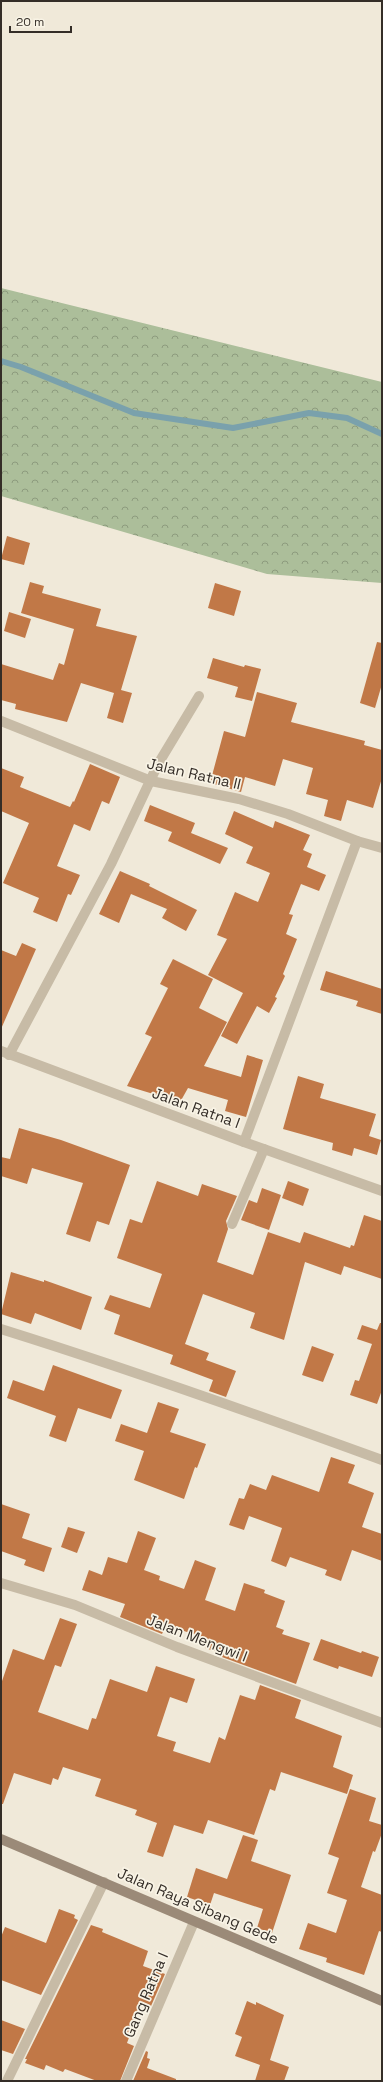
<svg xmlns="http://www.w3.org/2000/svg" width="383" height="2082" viewBox="0 0 383 2082" font-family="'Space Grotesk',sans-serif">
<style>
.forest{fill:url(#forest-crowns)}
.lines{fill:none;stroke-linecap:round;stroke-linejoin:round}
.stream{stroke:#7aa1ac;stroke-width:6}
.building{fill:#c17847}
.lane{stroke:#c7bba6;stroke-width:10}
.street{stroke:#c7bba6;stroke-width:10}
.secondary{stroke:#9b8a78;stroke-width:10}
.labels{text-anchor:middle;stroke-width:3.5;stroke-linejoin:round;paint-order:stroke}
.street-label{font-size:15px;fill:#342d27;stroke:#f8f3e5}
</style>
<defs>
<pattern id="forest-crowns" width="20" height="18" patternUnits="userSpaceOnUse"><rect width="20" height="18" fill="#acbe9a"/><path d="M2 6a3 3 0 1 1 6 0M12 15a3 3 0 1 1 6 0" fill="none" stroke="#8d9b7e"/></pattern>
</defs>
<rect width="100%" height="100%" fill="#f0e9d9"/>
<polygon class="forest" points="1,288 382,382 382,583 267,574 1,496"/>
<g class="lines">
<polyline class="stream" points="1,361 21,367 134,413 233,428 309,413 347,418 382,434"/>
</g>
<g class="building">
<polygon points="7,536 30,543 24,565 1,559"/>
<polygon points="30,582 44,586 42,593 101,609 96,626 137,636 121,690 132,693 123,723 107,718 114,693 81,683 67,722 15,709 16,704 1,700 1,664 53,680 59,663 64,665 74,629 21,613"/>
<polygon points="215,583 241,591 234,616 208,608"/>
<polygon points="9,612 31,619 25,638 4,631"/>
<polygon points="377,642 382,643 382,684 375,708 360,703"/>
<polygon points="213,658 244,667 245,665 261,669 252,701 235,697 238,687 207,678"/>
<polygon points="257,692 297,703 291,722 365,741 364,745 382,750 382,778 373,808 347,800 341,821 324,816 328,800 306,794 313,768 283,759 275,786 245,777 241,792 210,783 224,731 245,737"/>
<polygon points="90,764 120,777 109,804 102,801 90,831 74,824 57,866 80,875 71,895 68,894 57,922 33,912 39,898 3,883 29,823 1,811 1,768 24,777 20,787 70,807 73,801 74,802"/>
<polygon points="150,805 195,823 191,833 228,848 220,864 168,841 172,832 144,821"/>
<polygon points="234,811 273,828 275,821 310,835 303,850 312,854 307,867 326,875 319,891 301,884 289,914 293,915 286,934 297,939 283,974 285,976 275,997 277,998 269,1013 257,1006 237,1044 221,1036 243,993 208,975 227,939 217,935 235,892 258,902 270,873 246,863 253,847 225,834"/>
<polygon points="120,871 150,884 149,886 197,910 186,931 162,918 167,909 131,894 119,923 99,914"/>
<polygon points="22,943 36,949 1,1029 1,950 16,956"/>
<polygon points="173,959 213,979 199,1008 227,1022 204,1066 241,1077 247,1055 263,1060 246,1117 225,1111 228,1100 188,1088 179,1104 159,1099 160,1096 127,1086 152,1037 145,1034 168,988 160,984"/>
<polygon points="326,971 382,989 382,1014 356,1006 358,1001 320,990"/>
<polygon points="298,1076 324,1084 320,1098 376,1114 369,1136 381,1140 377,1155 354,1148 352,1156 332,1150 333,1143 283,1129"/>
<polygon points="19,1128 61,1140 130,1165 109,1225 97,1221 90,1242 66,1234 83,1183 32,1168 27,1184 1,1176 1,1157 10,1159"/>
<polygon points="157,1181 198,1196 202,1184 237,1196 226,1221 228,1229 217,1262 253,1275 268,1232 300,1243 304,1232 350,1248 351,1245 354,1246 364,1215 382,1221 382,1279 344,1266 341,1275 305,1262 284,1340 250,1328 255,1313 203,1294 185,1344 209,1353 206,1360 236,1371 226,1397 209,1391 213,1380 170,1364 173,1355 114,1334 120,1315 104,1309 110,1295 150,1308 162,1274 117,1258 130,1219 142,1223"/>
<polygon points="288,1181 309,1189 303,1206 282,1198"/>
<polygon points="262,1188 281,1195 269,1230 241,1220 249,1200 257,1203"/>
<polygon points="11,1272 44,1282 44,1280 92,1297 81,1330 35,1313 31,1324 1,1314"/>
<polygon points="380,1323 382,1323 382,1390 377,1404 350,1395 355,1380 359,1381 372,1344 357,1339 362,1325 377,1330"/>
<polygon points="312,1346 334,1354 323,1382 302,1375"/>
<polygon points="53,1365 122,1390 111,1419 78,1408 66,1442 49,1436 56,1416 7,1398 13,1380 44,1391"/>
<polygon points="158,1402 179,1409 170,1432 206,1444 197,1468 195,1467 184,1499 134,1480 144,1451 115,1441 121,1424 147,1433"/>
<polygon points="331,1457 355,1465 348,1483 374,1493 362,1527 382,1534 382,1561 352,1550 341,1581 325,1575 327,1570 290,1557 286,1567 271,1561 282,1528 249,1516 244,1530 229,1525 239,1498 244,1499 250,1484 266,1490 272,1475 319,1492"/>
<polygon points="1,1504 30,1514 22,1538 52,1548 44,1572 24,1565 26,1560 1,1551"/>
<polygon points="68,1527 85,1532 77,1553 61,1547"/>
<polygon points="138,1531 156,1538 144,1570 160,1576 159,1580 184,1589 195,1560 216,1568 205,1600 235,1611 244,1583 265,1590 264,1593 285,1601 276,1627 284,1630 282,1634 310,1643 296,1684 222,1657 223,1654 205,1648 208,1639 166,1625 162,1634 120,1617 125,1604 82,1590 89,1570 102,1575 108,1557 127,1563"/>
<polygon points="60,1618 77,1624 61,1667 55,1665 38,1712 88,1730 92,1718 96,1719 110,1679 147,1692 156,1666 195,1679 187,1703 170,1697 157,1736 176,1742 173,1751 210,1763 219,1737 225,1740 240,1695 255,1700 260,1685 301,1700 295,1718 342,1736 333,1767 353,1775 347,1794 281,1772 275,1791 270,1789 254,1835 208,1820 203,1834 174,1825 163,1857 147,1852 157,1823 135,1815 137,1810 95,1796 101,1779 63,1767 58,1780 53,1778 51,1785 14,1773 3,1804 1,1804 1,1684 13,1649 44,1660"/>
<polygon points="321,1639 361,1653 362,1651 379,1657 372,1677 339,1666 338,1669 313,1660"/>
<polygon points="350,1789 376,1798 369,1821 382,1825 382,1833 375,1852 373,1851 361,1887 382,1895 382,1932 379,1931 364,1975 326,1962 327,1958 299,1949 308,1923 336,1933 347,1900 327,1893 339,1858 328,1854"/>
<polygon points="243,1835 258,1840 251,1861 291,1875 272,1933 257,1928 263,1909 214,1893 210,1905 187,1897 196,1868 227,1879"/>
<polygon points="59,1909 75,1915 74,1918 78,1920 41,1995 1,1980 1,1937 5,1927 46,1943"/>
<polygon points="91,1925 103,1929 102,1932 148,1951 143,1966 165,1974 151,2006 142,2002 127,2043 134,2046 120,2081 97,2081 65,2069 63,2072 46,2065 44,2070 25,2063 27,2059 25,2059"/>
<polygon points="247,2001 256,2005 256,2002 284,2015 270,2060 289,2067 284,2081 255,2081 260,2065 235,2056 242,2037 235,2034"/>
<polygon points="1,2020 25,2029 13,2054 1,2050"/>
<polygon points="146,2051 148,2052 147,2058 150,2059 147,2068 176,2079 176,2081 133,2081"/>
</g>
<g class="lines">
<polyline class="lane" points="7,2081 104,1882"/>
<g class="street">
<polyline points="1,721 151,781 239,799 288,814 357,841 382,848"/>
<polyline points="1,1051 244,1142 382,1191"/>
<polyline points="9,1055 111,864 158,764 199,696"/>
<polyline points="244,1142 357,841"/>
<polyline points="232,1224 264,1149"/>
<path d="M1 1329C129 1369 256 1414 382 1460"/>
<polyline points="1,1583 75,1605 177,1647 382,1723"/>
<polyline points="126,2081 194,1922"/>
</g>
<polyline class="secondary" points="1,1839 382,2001"/>
</g>
<g class="labels">
<g class="street-label">
<text transform="translate(194 774) rotate(13)" y="5">Jalan Ratna II</text>
<text transform="translate(196 1108) rotate(20)" y="5">Jalan Ratna I</text>
<text transform="translate(197 1638) rotate(21)" y="5">Jalan Mengwi I</text>
<text transform="translate(198 1906) rotate(23)" y="5">Jalan Raya Sibang Gede</text>
<text transform="translate(146 1995) rotate(-67)" y="5">Gang Ratna I</text>
</g>
</g>
<rect width="383" height="2082" fill="none" stroke="#342d27" stroke-width="4"/>
<path d="M10 26v6h61v-6" fill="none" stroke="#342d27" stroke-width="2"/>
<text x="16" y="26" font-size="12" fill="#342d27" stroke="#f8f3e5" stroke-width="3" paint-order="stroke">20 m</text>
</svg>
